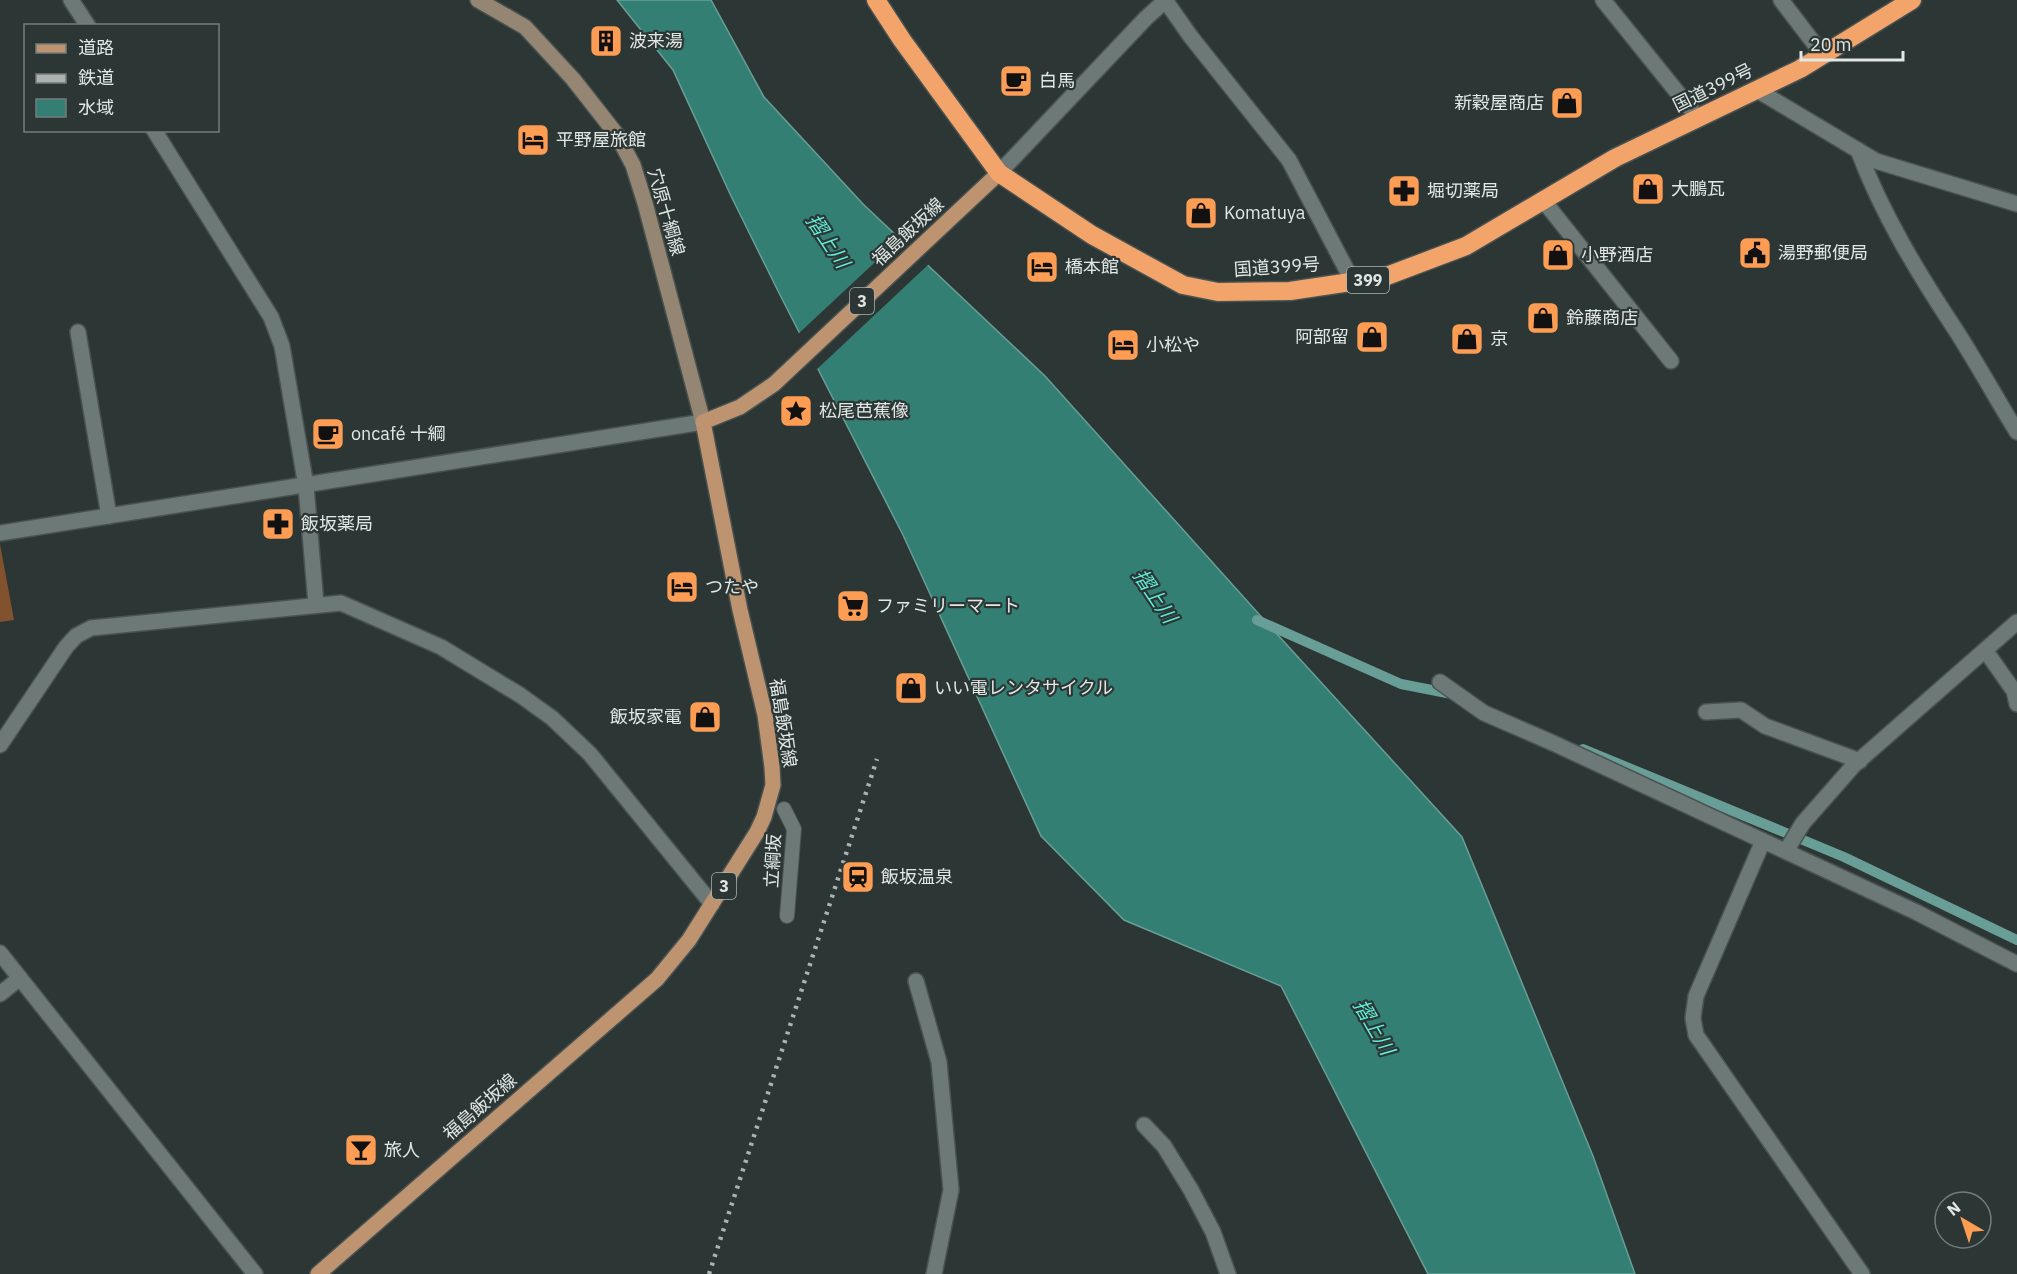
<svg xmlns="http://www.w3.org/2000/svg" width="2017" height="1274" viewBox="0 0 2017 1274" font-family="'IBM Plex Sans','Noto Sans JP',sans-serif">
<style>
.green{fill:#82522e}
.water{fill:#347f74;stroke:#689e96;stroke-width:1.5}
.pier{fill:#2c3735}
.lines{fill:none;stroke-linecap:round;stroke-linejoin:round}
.stream{stroke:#689e96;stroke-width:10}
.lane-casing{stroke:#495250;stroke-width:16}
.street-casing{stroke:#495250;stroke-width:18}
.secondary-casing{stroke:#495250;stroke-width:18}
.primary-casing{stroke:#495250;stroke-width:18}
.highway-casing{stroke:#495250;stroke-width:21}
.lane{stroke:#6d7977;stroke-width:14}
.street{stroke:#6d7977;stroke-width:15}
.secondary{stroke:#958673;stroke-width:15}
.primary{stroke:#bd9370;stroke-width:15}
.highway{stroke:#f3a46b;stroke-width:18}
.rail{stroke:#abb3b1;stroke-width:4.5;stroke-dasharray:3 6;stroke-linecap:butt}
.labels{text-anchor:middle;stroke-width:4.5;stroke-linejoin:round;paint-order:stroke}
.shield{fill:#2c3735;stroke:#aab2b0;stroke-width:1.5}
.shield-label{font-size:16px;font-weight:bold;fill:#e0e7e5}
.poi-label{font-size:18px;fill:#e0e7e5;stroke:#2c3735;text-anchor:start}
.street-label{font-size:18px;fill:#e0e7e5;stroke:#2c3735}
.water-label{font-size:20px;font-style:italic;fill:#60eed9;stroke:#2c3735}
</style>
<rect width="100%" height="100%" fill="#2c3735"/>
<polygon class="green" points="0,544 14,620 0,622"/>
<polygon class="water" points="617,0 711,0 764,97 863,204 1045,376 1257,612 1462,837 1593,1156 1635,1274 1428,1274 1281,986 1124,920 1041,836 903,535 779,293 731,196 673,70"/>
<polygon class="pier" points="902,237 930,263 815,371 797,335"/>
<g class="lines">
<g class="stream">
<polyline points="1257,620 1401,684 1452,694"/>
<polyline points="1583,749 1844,857 2017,940"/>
</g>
<g class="lane-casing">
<polyline id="lane" points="784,809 794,829 787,916"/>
</g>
<g class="street-casing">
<g id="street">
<polyline points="71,0 88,26"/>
<polyline points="1165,0 1191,37 1289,160 1353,282"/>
<polyline points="1603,0 1698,118"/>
<polyline points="1781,0 1823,55"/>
<polyline points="1757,90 1876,161 2017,204"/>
<polyline points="154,130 271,317 282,346 306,486 316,604"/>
<path d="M1858 150C1882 214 1918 273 1955 329 1977 363 1996 398 2017 432"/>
<polyline points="999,173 1146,18 1166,0"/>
<polyline points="1543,200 1671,361"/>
<polyline points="78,332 109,516"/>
<polyline points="0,533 703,422"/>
<polyline points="1985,650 2014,691 2017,704"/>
<polyline points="1440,682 1484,713 1553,743 1916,912 2017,964"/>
<polyline points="1706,712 1741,710 1765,726 1860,761"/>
<polyline points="0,745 66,647 76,636 91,628 341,603 441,647 520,695 552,718 590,754 712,904"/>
<polyline points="1763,841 1696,996 1693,1018 1696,1035 1862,1274"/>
<polyline points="1786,851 1803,823 1854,765 2017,622"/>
<polyline points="0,953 255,1274"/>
<polyline points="916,981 939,1062 951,1190 934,1274"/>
<polyline points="0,994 20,978"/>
<polyline points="1144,1125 1164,1146 1191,1190 1213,1232 1228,1274"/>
</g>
</g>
<g class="secondary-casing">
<polyline id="secondary" points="478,0 525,27 573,79 617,135 633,165 645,203 703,422"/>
</g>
<g class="primary-casing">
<polyline id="primary" points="318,1274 657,979 689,940 757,832 764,817 773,785 772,767 765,715 740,610 703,422 740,407 774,384 999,173"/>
</g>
<g class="highway-casing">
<polyline id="highway" points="876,0 902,40 999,173 1092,235 1183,285 1218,292 1290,291 1384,277 1466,246 1615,158 1800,69 1912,0"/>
</g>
<use href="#lane" class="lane"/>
<use href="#street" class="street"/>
<use href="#secondary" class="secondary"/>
<use href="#primary" class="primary"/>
<use href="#highway" class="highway"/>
<polyline class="rail" points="709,1274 877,759"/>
</g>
<defs>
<g id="building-square" transform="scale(1.725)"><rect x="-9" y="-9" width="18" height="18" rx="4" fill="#fd9d54" stroke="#2c3735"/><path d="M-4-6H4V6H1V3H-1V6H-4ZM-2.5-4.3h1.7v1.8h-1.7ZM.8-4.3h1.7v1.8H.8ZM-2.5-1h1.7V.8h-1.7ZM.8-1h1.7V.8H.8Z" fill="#111"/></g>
<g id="cafe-square" transform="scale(1.725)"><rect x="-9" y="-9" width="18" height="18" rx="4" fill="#fd9d54" stroke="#2c3735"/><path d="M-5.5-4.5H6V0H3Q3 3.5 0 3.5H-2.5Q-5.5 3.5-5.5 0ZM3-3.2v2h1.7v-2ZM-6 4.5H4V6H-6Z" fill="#111"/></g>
<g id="shop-square" transform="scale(1.725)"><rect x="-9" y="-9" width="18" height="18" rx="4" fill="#fd9d54" stroke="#2c3735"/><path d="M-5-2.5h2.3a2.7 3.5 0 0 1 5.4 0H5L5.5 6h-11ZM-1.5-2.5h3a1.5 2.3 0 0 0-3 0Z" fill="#111"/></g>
<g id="hotel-square" transform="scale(1.725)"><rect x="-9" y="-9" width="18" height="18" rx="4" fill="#fd9d54" stroke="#2c3735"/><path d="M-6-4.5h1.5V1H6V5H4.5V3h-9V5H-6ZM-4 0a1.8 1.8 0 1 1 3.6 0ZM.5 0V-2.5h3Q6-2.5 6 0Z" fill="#111"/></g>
<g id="pharmacy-square" transform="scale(1.725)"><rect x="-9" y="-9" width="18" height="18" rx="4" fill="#fd9d54" stroke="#2c3735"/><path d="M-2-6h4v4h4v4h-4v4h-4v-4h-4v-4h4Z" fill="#111"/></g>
<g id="civic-square" transform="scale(1.725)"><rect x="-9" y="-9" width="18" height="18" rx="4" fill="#fd9d54" stroke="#2c3735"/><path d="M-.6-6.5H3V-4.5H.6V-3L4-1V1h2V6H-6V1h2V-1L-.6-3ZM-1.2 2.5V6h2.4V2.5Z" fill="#111"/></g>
<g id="sight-square" transform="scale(1.725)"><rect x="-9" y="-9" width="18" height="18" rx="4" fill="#fd9d54" stroke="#2c3735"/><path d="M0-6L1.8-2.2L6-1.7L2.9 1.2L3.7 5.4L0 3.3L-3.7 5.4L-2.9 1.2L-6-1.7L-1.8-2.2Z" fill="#111"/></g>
<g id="supermarket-square" transform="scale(1.725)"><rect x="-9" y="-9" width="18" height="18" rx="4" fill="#fd9d54" stroke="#2c3735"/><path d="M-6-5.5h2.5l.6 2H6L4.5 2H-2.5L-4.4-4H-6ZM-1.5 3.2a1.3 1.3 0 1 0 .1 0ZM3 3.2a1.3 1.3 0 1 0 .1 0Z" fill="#111"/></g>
<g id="station-square" transform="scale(1.725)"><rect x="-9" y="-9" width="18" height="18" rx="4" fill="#fd9d54" stroke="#2c3735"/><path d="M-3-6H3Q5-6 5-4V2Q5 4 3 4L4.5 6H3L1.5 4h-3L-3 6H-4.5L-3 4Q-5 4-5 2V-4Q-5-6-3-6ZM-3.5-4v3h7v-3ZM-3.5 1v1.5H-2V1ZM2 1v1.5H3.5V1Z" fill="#111"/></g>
<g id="bar-square" transform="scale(1.725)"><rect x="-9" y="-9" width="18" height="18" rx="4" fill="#fd9d54" stroke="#2c3735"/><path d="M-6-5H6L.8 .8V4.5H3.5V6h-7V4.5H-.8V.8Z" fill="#111"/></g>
</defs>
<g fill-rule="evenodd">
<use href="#building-square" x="606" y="41"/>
<use href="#cafe-square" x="1016" y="81"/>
<use href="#shop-square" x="1567" y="103"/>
<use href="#hotel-square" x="533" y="140"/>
<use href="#shop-square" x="1648" y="189"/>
<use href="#pharmacy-square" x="1404" y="191"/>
<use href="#shop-square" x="1201" y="213"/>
<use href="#civic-square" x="1755" y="253"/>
<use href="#shop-square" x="1558" y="255"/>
<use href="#hotel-square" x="1042" y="267"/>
<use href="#shop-square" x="1543" y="318"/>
<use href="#shop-square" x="1372" y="337"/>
<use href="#shop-square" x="1467" y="339"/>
<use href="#hotel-square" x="1123" y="345"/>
<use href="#sight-square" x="796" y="411"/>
<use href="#cafe-square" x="328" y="434"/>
<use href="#pharmacy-square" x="278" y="524"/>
<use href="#hotel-square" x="682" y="587"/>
<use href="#supermarket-square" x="853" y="606"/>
<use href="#shop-square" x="911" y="688"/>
<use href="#shop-square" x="705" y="717"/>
<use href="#station-square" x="858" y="877"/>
<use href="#bar-square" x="361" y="1150"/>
</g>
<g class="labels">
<g class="shield">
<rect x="1347" y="267" width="42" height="26" rx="4.5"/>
<rect x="850" y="288" width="24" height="26" rx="4.5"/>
<rect x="712" y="873" width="24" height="26" rx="4.5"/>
</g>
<g class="shield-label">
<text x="1368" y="286">399</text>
<text x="862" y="307">3</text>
<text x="724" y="892">3</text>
</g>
<g class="poi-label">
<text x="629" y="47">波来湯</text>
<text x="1039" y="87">白馬</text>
<text x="1544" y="109" text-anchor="end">新穀屋商店</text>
<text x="556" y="146">平野屋旅館</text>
<text x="1671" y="195">大鵬瓦</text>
<text x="1427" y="197">堀切薬局</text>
<text x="1224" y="219">Komatuya</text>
<text x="1778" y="259">湯野郵便局</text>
<text x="1581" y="261">小野酒店</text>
<text x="1065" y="273">橋本館</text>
<text x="1566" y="324">鈴藤商店</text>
<text x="1349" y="343" text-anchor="end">阿部留</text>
<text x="1490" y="345">京</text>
<text x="1146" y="351">小松や</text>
<text x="819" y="417">松尾芭蕉像</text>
<text x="351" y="440">oncafé 十綱</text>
<text x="301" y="530">飯坂薬局</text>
<text x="705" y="593">つたや</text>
<text x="876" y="612">ファミリーマート</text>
<text x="934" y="694">いい電レンタサイクル</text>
<text x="682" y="723" text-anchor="end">飯坂家電</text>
<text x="881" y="883">飯坂温泉</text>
<text x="384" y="1156">旅人</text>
</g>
<g class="street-label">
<text transform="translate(1713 88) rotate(-26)" y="6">国道399号</text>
<text transform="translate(666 212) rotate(74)" y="6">穴原十綱線</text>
<text transform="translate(908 232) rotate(-43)" y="6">福島飯坂線</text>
<text transform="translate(1277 267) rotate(-4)" y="6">国道399号</text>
<text transform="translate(783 723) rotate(81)" y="6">福島飯坂線</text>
<text transform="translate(773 861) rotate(-87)" y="6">立綱坂</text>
<text transform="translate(480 1107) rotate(-41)" y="6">福島飯坂線</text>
</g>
<g class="water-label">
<text transform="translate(828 241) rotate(56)" y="7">摺上川</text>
<text transform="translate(1155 596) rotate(56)" y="7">摺上川</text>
<text transform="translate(1374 1027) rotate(60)" y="7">摺上川</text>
</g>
</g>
<rect x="24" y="24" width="195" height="108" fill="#2c3735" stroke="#747d7b" stroke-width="1.5"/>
<rect x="36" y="44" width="30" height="9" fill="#bd9370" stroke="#747d7b" stroke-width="1.5"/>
<text x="78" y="54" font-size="18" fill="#e0e7e5">道路</text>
<rect x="36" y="74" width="30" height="9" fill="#abb3b1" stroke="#747d7b" stroke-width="1.5"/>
<text x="78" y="84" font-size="18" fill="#e0e7e5">鉄道</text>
<rect x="36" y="99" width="30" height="18" fill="#347f74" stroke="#747d7b" stroke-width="1.5"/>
<text x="78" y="114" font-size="18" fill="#e0e7e5">水域</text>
<g transform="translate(1963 1220) rotate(321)"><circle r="28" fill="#2c3735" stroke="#747d7b" stroke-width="1.5"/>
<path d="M0-4.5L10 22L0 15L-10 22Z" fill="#fd9d54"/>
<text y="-9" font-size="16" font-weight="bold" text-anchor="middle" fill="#e0e7e5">N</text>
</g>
<path d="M1801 51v9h102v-9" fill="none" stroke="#e0e7e5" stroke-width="3"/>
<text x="1810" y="51" font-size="18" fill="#e0e7e5" stroke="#2c3735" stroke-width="4.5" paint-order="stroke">20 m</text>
</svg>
